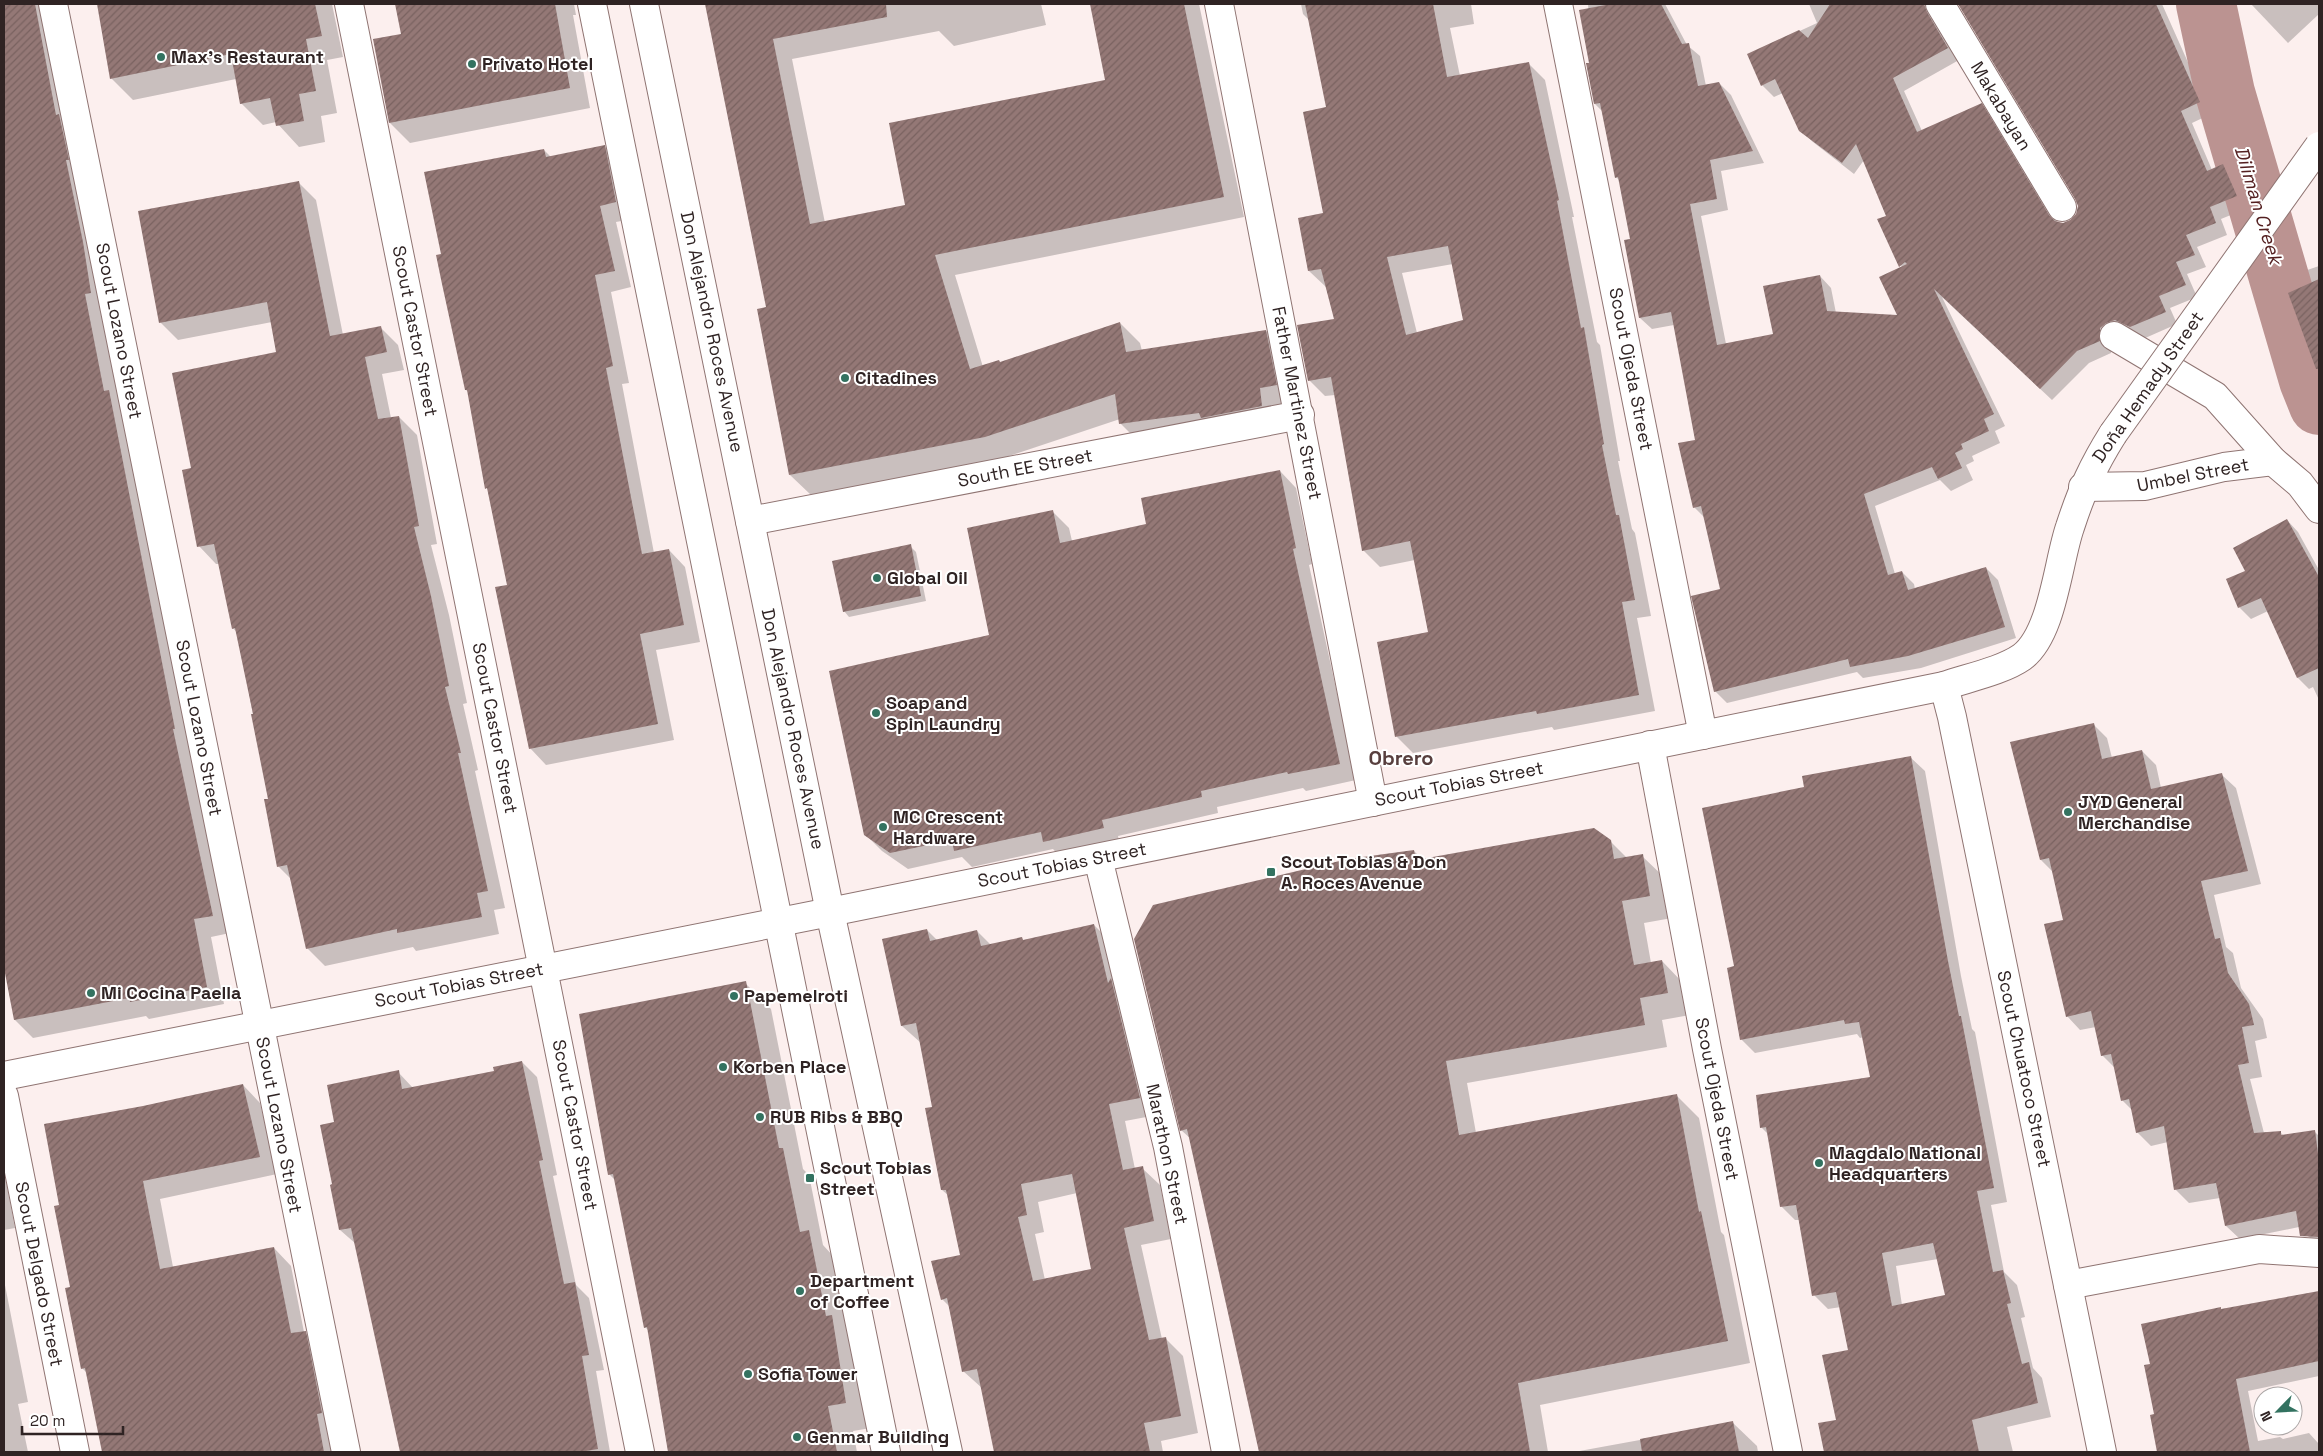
<svg xmlns="http://www.w3.org/2000/svg" width="2323" height="1456" viewBox="0 0 2323 1456" font-family="'Space Grotesk',sans-serif">
<style>
.shadow{fill:#0003;fill-rule:evenodd}
.lines{fill:none;stroke-linecap:round;stroke-linejoin:round}
.river{stroke:#bb9391;stroke-width:60}
.building{fill:url(#building-hatch);fill-rule:evenodd}
.street-casing{stroke:#8f7472;stroke-width:30}
.secondary-casing{stroke:#8f7472;stroke-width:30}
.street{stroke:#fff;stroke-width:28}
.secondary{stroke:#fff;stroke-width:28}
.secondary-bridge-casing{stroke:#8f7472;stroke-width:30;stroke-linecap:butt}
.secondary-bridge{stroke:#fff;stroke-width:28}
.poi-dot{fill:#337260;stroke:#fff;stroke-width:2}
.labels{text-anchor:middle;stroke-width:4;stroke-linejoin:round;paint-order:stroke}
.poi-label{font-size:18px;font-weight:bold;fill:#2f2323;stroke:#fff;text-anchor:start}
.street-label{font-size:18px;fill:#2f2323;stroke:#fff}
.water-label{font-size:19px;font-style:italic;fill:#542021;stroke:#fff}
.quarter-label{font-size:20px;font-weight:bold;fill:#583f3e;stroke:#fff}
</style>
<defs>
<pattern id="building-hatch" width="6" height="6" patternUnits="userSpaceOnUse" patternTransform="scale(1.25)"><rect width="6" height="6" fill="#947876"/><path d="M-1 1l2-2M0 6l6-6M5 7l2-2" fill="none" stroke="#796260"/></pattern>
</defs>
<rect width="100%" height="100%" fill="#fcefee"/>
<g class="shadow">
<polygon points="4,4 48,4 230,933 211,937 224,1004 149,1019 146,1016 33,1038 15,1020 4,961 4,856 8,856 4,836"/>
<polygon points="98,4 332,4 343,57 327,60 337,113 321,116 325,142 299,147 276,122 263,125 241,103 236,79 133,100 111,78"/>
<polygon points="396,4 574,4 576,15 573,15 590,108 410,143 390,123 403,35"/>
<polygon points="706,4 1041,4 1046,25 954,46 939,31 792,59 825,223 907,206 1107,81 1091,4 1199,4 1244,217 955,275 983,367 1001,363 1120,323 1140,343 1142,351 1266,331 1286,352 1296,406 1141,444 1121,424 1120,419 1006,457 811,495 790,475 767,308"/>
<path d="M1301 4H1471L1474 24 1450 28 1460 76 1528 63 1545 80 1574 217H1572L1597 342 1600 345 1620 461H1618L1632 529 1635 533 1651 616 1637 618 1655 711 1554 730 1552 727 1413 753 1397 737 1430 633 1415 560 1380 567 1363 550 1335 395 1325 396 1309 380 1335 320 1326 287 1309 271 1299 219 1324 214 1328 108 1310 21 1303 14ZM1453 264 1465 320 1417 333 1402 273Z"/>
<polygon points="1588,4 1665,4 1687,45 1700,56 1706,86 1719,83 1731,95 1764,163 1721,171 1728,210 1701,216 1726,344 1774,335 1820,276 1831,288 1836,313 1898,317 1902,268 1887,216 1864,160 1854,174 1813,142 1800,130 1783,93 1774,97 1762,85 1748,55 1817,23 1809,4 1942,4 1959,60 1904,91 1922,131 1981,105 1993,117 2057,222 2062,224 2071,221 2077,215 2079,207 2077,198 1960,4 2162,4 2211,114 2192,123 2212,170 2223,165 2234,177 2248,208 2221,219 2227,235 2197,247 2206,267 2187,274 2197,297 2170,308 2177,324 2143,339 2112,341 2111,353 2089,363 2052,400 1942,297 2005,426 1995,431 2000,443 1972,456 1974,461 1966,465 1973,480 1951,491 1940,480 1875,506 1895,574 1902,572 1914,584 1915,589 1986,568 1998,580 2016,638 1921,668 1863,678 1857,672 1727,703 1715,691 1722,590 1704,517 1694,507 1696,440 1674,325 1652,329 1640,318 1632,240 1620,181 1616,177 1602,111 1595,104"/>
<polygon points="2251,4 2319,4 2319,14 2288,43"/>
<polygon points="604,146 621,163 632,219 616,222 631,287 611,292 629,383 622,384 654,553 669,550 685,567 700,642 656,650 674,740 546,765 530,748 509,586 468,392 466,390 442,255 544,150 551,157"/>
<polygon points="298,182 316,200 343,335 380,327 398,345 404,370 382,374 391,418 399,417 417,435 437,544 431,545 449,615 467,703 463,704 478,770 475,771 505,908 494,910 499,934 416,951 413,947 325,966 307,948 292,880 278,866 269,800 238,634 233,628 220,564 216,564 199,546 192,469 278,353 272,322 178,340 160,322"/>
<polygon points="2319,266 2319,382 2296,326 2301,324 2284,278"/>
<polygon points="1280,471 1296,488 1312,564 1309,565 1356,780 1306,791 1303,788 1217,807 1218,813 1118,836 1120,845 1061,858 1053,849 972,867 962,857 908,869 882,851 865,834 991,636 1053,512 1069,528 1072,541 1148,525"/>
<polygon points="2287,520 2298,532 2319,570 2319,700 2313,687 2309,689 2298,678 2268,611 2251,619 2239,607 2227,580 2247,571"/>
<polygon points="910,546 916,552 926,601 849,617 844,611"/>
<polygon points="2093,724 2107,738 2112,758 2142,751 2156,765 2161,788 2222,775 2236,788 2261,884 2214,895 2226,947 2233,953 2241,988 2263,1019 2267,1038 2255,1041 2262,1077 2250,1079 2264,1133 2280,1132 2284,1136 2314,1131 2319,1136 2319,1241 2314,1242 2299,1227 2240,1239 2226,1226 2220,1198 2189,1203 2175,1189 2168,1142 2151,1146 2137,1132 2132,1110 2122,1100 2115,1068 2102,1055 2096,1027 2080,1030 2067,1016 2065,921 2054,873 2041,860 2012,743"/>
<path d="M1910 757 1925 771 1961 976 1972 1029 1975 1032 2007 1202 1991 1205 2004 1272 2017 1285 2025 1317 2021 1318 2033 1368 2042 1378 2051 1417 2007 1427 2013 1452H1826L1819 1424 1837 1421 1849 1351 1841 1307 1828 1309 1814 1295 1800 1220H1795L1781 1206 1768 1134 1761 1127 1872 1078 1864 1037 1860 1038 1857 1034 1755 1053 1741 1039 1736 967 1805 788ZM1938 1259 1946 1296 1902 1305 1896 1266Z"/>
<polygon points="1610,841 1627,858 1642,856 1665,878 1672,918 1644,923 1651,963 1662,961 1684,984 1690,1015 1662,1020 1667,1047 1467,1083 1476,1133 1676,1095 1699,1118 1721,1232 1724,1235 1750,1363 1540,1405 1548,1452 1261,1452 1191,1139 1181,1130 1414,851 1423,860"/>
<path d="M1094 925 1111 942 1157 1115 1125 1121 1135 1169 1142 1168 1160 1185 1171 1239 1141 1245 1162 1339 1165 1338 1183 1356 1198 1433 1161 1441 1163 1452H995L982 1388 963 1371 951 1308 942 1299 961 1256 949 1196 942 1190 934 1108 921 1043 902 1026 927 930 937 940 977 931 991 945 1022 939 1024 941ZM1077 1193 1093 1270 1045 1280 1035 1234 1044 1232 1038 1202Z"/>
<polygon points="745,983 771,1009 803,1169 809,1175 823,1245 834,1257 871,1428 853,1431 857,1452 671,1452 649,1331 645,1327 616,1181 609,1174"/>
<polygon points="522,1062 537,1077 557,1175 553,1176 576,1285 589,1298 604,1370 596,1371 610,1452 401,1452 356,1244 340,1230 334,1185 336,1123 398,1072 413,1088 495,1072"/>
<polygon points="243,1085 260,1103 277,1174 160,1199 173,1267 274,1248 291,1266 304,1332 323,1350 337,1452 103,1452 88,1374 82,1368 61,1206 143,1107"/>
<polygon points="4,1171 15,1228 4,1230"/>
<polygon points="4,1280 28,1402 18,1404 28,1452 4,1452"/>
<polygon points="2317,1293 2319,1295 2319,1376 2248,1391 2258,1441 2280,1437 2283,1439 2309,1433 2319,1444 2319,1452 2159,1452 2152,1416 2156,1415 2151,1365 2222,1310"/>
<polygon points="1733,1423 1757,1446 1758,1452 1574,1452"/>
</g>
<g class="lines">
<polyline class="river" points="2206,4 2225,93 2309,380 2319,405"/>
</g>
<g class="building">
<polygon points="4,4 35,4 56,115 59,114 69,160 66,160 83,242 91,293 85,294 104,391 109,390 175,729 173,729 213,916 194,919 207,987 130,1002 129,998 14,1020 4,968"/>
<polygon points="97,4 315,4 322,36 306,39 316,91 299,94 304,121 276,126 270,98 240,104 231,54 110,79"/>
<polygon points="395,4 555,4 570,88 389,123 373,39 401,34"/>
<polygon points="705,4 886,4 887,17 773,39 810,224 905,205 889,123 1105,80 1090,4 1184,4 1224,197 935,255 970,369 999,360 1000,362 1120,322 1126,352 1266,330 1277,385 1260,388 1262,406 1252,408 1201,418 1199,413 1119,424 1115,394 985,437 789,475 757,309 766,307"/>
<path d="M1305 4H1433L1447 77 1529 62 1559 200 1557 201 1581 328 1584 327 1604 444 1602 445 1616 515H1619L1635 600 1622 602 1639 695 1537 714 1536 711 1395 737 1377 642 1428 632 1410 541 1362 551 1331 377 1308 381 1297 325 1334 319 1321 269 1308 271 1298 218 1323 213 1303 112 1326 107ZM1448 246 1463 320 1406 335 1387 257Z"/>
<polygon points="1611,4 1661,4 1682,44 1689,43 1698,86 1719,82 1753,151 1710,160 1717,199 1690,204 1717,345 1773,334 1763,286 1820,275 1827,311 1897,315 1879,277 1907,264 1905,262 1899,267 1877,219 1886,216 1856,144 1842,163 1799,131 1775,79 1761,86 1747,54 1799,30 1808,38 1830,4 1924,4 1927,12 1948,48 1893,78 1917,132 1982,103 2049,215 2055,221 2063,223 2070,220 2076,214 2078,206 2075,199 1958,4 2156,4 2200,102 2181,111 2207,171 2223,164 2237,196 2210,207 2216,223 2186,235 2195,255 2176,262 2186,285 2159,296 2166,312 2130,327 2115,320 2106,323 2100,328 2100,341 2077,351 2040,389 1934,289 1994,414 1984,419 1989,431 1961,444 1963,449 1955,453 1962,468 1938,479 1932,467 1864,494 1888,575 1902,571 1908,590 1986,567 2005,627 1908,656 1850,667 1848,659 1714,692 1691,596 1720,589 1701,506 1693,508 1678,443 1695,440 1671,312 1639,318 1624,240 1630,239 1618,177 1615,178 1600,103 1594,104 1586,63 1589,63 1579,10"/>
<polygon points="605,145 616,202 600,206 615,271 595,275 613,366 606,368 642,554 669,549 684,625 640,634 658,724 529,749 495,587 507,585 487,488 485,489 467,390 465,390 442,284 436,255 441,254 424,172 544,149 546,157"/>
<polygon points="299,181 330,336 381,326 387,352 365,357 378,419 399,416 419,526 414,527 431,596 449,686 445,687 461,753 458,753 488,891 477,893 482,917 397,933 397,929 306,949 287,865 277,867 264,799 268,799 251,714 253,714 235,628 232,629 214,544 197,547 182,470 191,468 172,373 276,352 267,302 159,323 138,211"/>
<polygon points="2319,279 2319,369 2316,369 2288,293"/>
<polygon points="1280,470 1296,548 1293,549 1340,764 1288,774 1287,772 1201,791 1202,797 1102,820 1104,828 1043,842 1041,832 954,851 952,840 890,853 864,835 829,671 989,635 967,528 1053,510 1060,543 1146,524 1141,498"/>
<polygon points="2287,519 2319,577 2319,668 2297,678 2261,598 2238,608 2226,579 2245,571 2233,548"/>
<polygon points="911,544 921,596 843,612 832,561"/>
<polygon points="2094,723 2102,759 2142,750 2151,789 2222,773 2248,871 2201,881 2215,939 2220,938 2228,973 2249,1004 2254,1025 2242,1027 2249,1063 2238,1065 2254,1133 2281,1131 2281,1135 2315,1130 2319,1161 2319,1237 2300,1236 2296,1211 2225,1226 2216,1183 2174,1190 2164,1126 2136,1133 2129,1099 2121,1101 2111,1054 2101,1056 2091,1011 2066,1017 2044,924 2063,920 2049,858 2040,860 2010,742"/>
<path d="M1911 756 1948 961 1959 1016H1961L1994 1188 1977 1191 1993 1272 2003 1270 2011 1303 2007 1304 2022 1364 2029 1362 2038 1403 1972 1420 1979 1452H1824L1818 1423 1836 1420 1822 1355 1848 1350 1836 1292 1812 1296 1796 1205 1780 1207 1766 1127 1760 1128 1756 1095 1870 1077 1859 1022 1845 1024 1844 1020 1740 1040 1727 968 1734 966 1702 808 1804 787 1802 776ZM1933 1243 1945 1295 1892 1306 1882 1253Z"/>
<polygon points="1594,828 1611,840 1614,859 1643,854 1650,896 1622,901 1634,965 1662,960 1668,993 1640,998 1645,1025 1446,1061 1459,1135 1677,1094 1699,1212 1701,1211 1728,1341 1518,1383 1530,1452 1259,1452 1187,1129 1180,1131 1134,939 1153,905 1348,859 1414,850 1416,860"/>
<path d="M1094 924 1108 983 1111 978 1140 1098 1109 1104 1123 1170 1143 1166 1154 1221 1124 1228 1149 1340 1166 1337 1181 1416 1144 1423 1150 1452H994L977 1369 962 1372 947 1298 941 1300 931 1261 960 1255 946 1190H941L925 1108 932 1107 916 1023 901 1026 882 939 927 929 930 941 977 930 981 946 1022 937 1023 940ZM1072 1174 1091 1269 1033 1281 1018 1217 1027 1215 1021 1184Z"/>
<polygon points="746,981 779,1148 783,1148 800,1232 809,1230 826,1316 832,1315 846,1403 828,1406 837,1452 668,1452 647,1327 644,1328 613,1174 608,1175 579,1014"/>
<polygon points="522,1061 543,1160 539,1161 564,1284 575,1282 589,1355 582,1356 598,1449 580,1452 400,1452 351,1228 339,1230 330,1185 332,1184 320,1125 334,1122 327,1085 399,1070 402,1089 494,1071 493,1067"/>
<polygon points="243,1084 260,1157 143,1181 160,1269 274,1247 291,1333 306,1331 322,1413 317,1414 324,1452 102,1452 85,1368 81,1369 65,1288 70,1287 54,1206 59,1205 44,1124 143,1106"/>
<polygon points="2319,1291 2319,1361 2236,1379 2250,1452 2157,1452 2150,1415 2154,1414 2144,1365 2150,1364 2141,1324 2221,1307 2221,1309"/>
<polygon points="1733,1421 1739,1452 1642,1452 1640,1439"/>
</g>
<g class="lines">
<g class="street-casing">
<g id="street">
<polyline points="53,4 346,1452"/>
<polyline points="349,4 640,1452"/>
<polyline points="1219,4 1373,802"/>
<polyline points="1558,4 1703,735"/>
<polyline points="1940,4 2062,207"/>
<polyline points="2114,336 2215,396 2273,461 2300,484 2319,509"/>
<polyline points="2083,487 2145,486 2224,467 2273,461"/>
<polyline points="750,521 1300,415"/>
<polyline points="1650,745 1707,1049 1788,1452"/>
<polyline points="1098,858 1168,1147 1226,1452"/>
<polyline points="4,1096 75,1452"/>
<polyline points="2068,1285 2259,1249 2319,1253"/>
</g>
</g>
<g class="secondary-casing">
<g id="secondary">
<polyline points="592,4 886,1452"/>
<polyline points="644,4 830,912 948,1452"/>
<polyline points="1944,686 1952,717 2102,1452"/>
<path d="M4 1076 830 912 1944 686C1967 678 2002 671 2022 657 2053 634 2058 561 2070 527 2082 490 2093 466 2113 434"/>
</g>
</g>
<use href="#street" class="street"/>
<use href="#secondary" class="secondary"/>
<g class="secondary-bridge-casing">
<polyline id="secondary-bridge" points="2113,434 2319,146"/>
</g>
<use href="#secondary-bridge" class="secondary-bridge"/>
</g>
<g class="poi-dot">
<circle cx="161" cy="57" r="5"/>
<circle cx="472" cy="64" r="5"/>
<circle cx="845" cy="378" r="5"/>
<circle cx="877" cy="578" r="5"/>
<circle cx="876" cy="713" r="5"/>
<circle cx="2068" cy="812" r="5"/>
<circle cx="883" cy="827" r="5"/>
<rect x="1266" y="867" width="10" height="10" rx="2.5"/>
<circle cx="91" cy="993" r="5"/>
<circle cx="734" cy="996" r="5"/>
<circle cx="723" cy="1067" r="5"/>
<circle cx="760" cy="1117" r="5"/>
<circle cx="1819" cy="1163" r="5"/>
<rect x="805" y="1173" width="10" height="10" rx="2.5"/>
<circle cx="800" cy="1291" r="5"/>
<circle cx="748" cy="1374" r="5"/>
<circle cx="797" cy="1437" r="5"/>
</g>
<g class="labels">
<g class="poi-label">
<text x="171" y="63">Max's Restaurant</text>
<text x="482" y="70">Privato Hotel</text>
<text x="855" y="384">Citadines</text>
<text x="887" y="584">Global Oil</text>
<text x="886" y="709">Soap and<tspan x="886" dy="21">Spin Laundry</tspan></text>
<text x="2078" y="808">JYD General<tspan x="2078" dy="21">Merchandise</tspan></text>
<text x="893" y="823">MC Crescent<tspan x="893" dy="21">Hardware</tspan></text>
<text x="1281" y="868">Scout Tobias &amp; Don<tspan x="1281" dy="21">A. Roces Avenue</tspan></text>
<text x="101" y="999">Mi Cocina Paella</text>
<text x="744" y="1002">Papemelroti</text>
<text x="733" y="1073">Korben Place</text>
<text x="770" y="1123">RUB Ribs &amp; BBQ</text>
<text x="1829" y="1159">Magdalo National<tspan x="1829" dy="21">Headquarters</tspan></text>
<text x="820" y="1174">Scout Tobias<tspan x="820" dy="21">Street</tspan></text>
<text x="810" y="1287">Department<tspan x="810" dy="21">of Coffee</tspan></text>
<text x="758" y="1380">Sofia Tower</text>
<text x="807" y="1443">Genmar Building</text>
</g>
<g class="street-label">
<text transform="translate(2001 106) rotate(59)" y="6">Makabayan</text>
<text transform="translate(119 331) rotate(79)" y="6">Scout Lozano Street</text>
<text transform="translate(415 331) rotate(79)" y="6">Scout Castor Street</text>
<text transform="translate(712 332) rotate(78)" y="6">Don Alejandro Roces Avenue</text>
<text transform="translate(1631 369) rotate(79)" y="6">Scout Ojeda Street</text>
<text transform="translate(2148 387) rotate(-55)" y="6">Doña Hemady Street</text>
<text transform="translate(1297 403) rotate(79)" y="6">Father Martinez Street</text>
<text transform="translate(1025 468) rotate(-11)" y="6">South EE Street</text>
<text transform="translate(2193 475) rotate(-11)" y="6">Umbel Street</text>
<text transform="translate(199 728) rotate(79)" y="6">Scout Lozano Street</text>
<text transform="translate(495 728) rotate(79)" y="6">Scout Castor Street</text>
<text transform="translate(793 729) rotate(78)" y="6">Don Alejandro Roces Avenue</text>
<text transform="translate(1459 784) rotate(-11)" y="6">Scout Tobias Street</text>
<text transform="translate(1062 865) rotate(-11)" y="6">Scout Tobias Street</text>
<text transform="translate(459 985) rotate(-11)" y="6">Scout Tobias Street</text>
<text transform="translate(2024 1069) rotate(78)" y="6">Scout Chuatoco Street</text>
<text transform="translate(1717 1099) rotate(79)" y="6">Scout Ojeda Street</text>
<text transform="translate(279 1125) rotate(79)" y="6">Scout Lozano Street</text>
<text transform="translate(575 1125) rotate(79)" y="6">Scout Castor Street</text>
<text transform="translate(1167 1154) rotate(78)" y="6">Marathon Street</text>
<text transform="translate(39 1274) rotate(79)" y="6">Scout Delgado Street</text>
</g>
<g class="water-label">
<text transform="translate(2259 205) rotate(73)" y="7">Diliman Creek</text>
</g>
<g class="quarter-label">
<text x="1401" y="765">Obrero</text>
</g>
</g>
<rect width="2323" height="1456" fill="none" stroke="#2f2323" stroke-width="10"/>
<g transform="translate(2278 1411) rotate(246)"><circle r="24" fill="#ffffff" stroke="#aca7a7"/>
<path d="M0-4L9 19L0 12L-9 19Z" fill="#337260"/>
<text y="-8" font-size="14" font-weight="bold" text-anchor="middle" fill="#2f2323">N</text>
</g>
<path d="M22 1426v8h101v-8" fill="none" stroke="#2f2323" stroke-width="2.5"/>
<text x="30" y="1426" font-size="15" fill="#2f2323" stroke="#ffffff" stroke-width="4" paint-order="stroke">20 m</text>
</svg>
